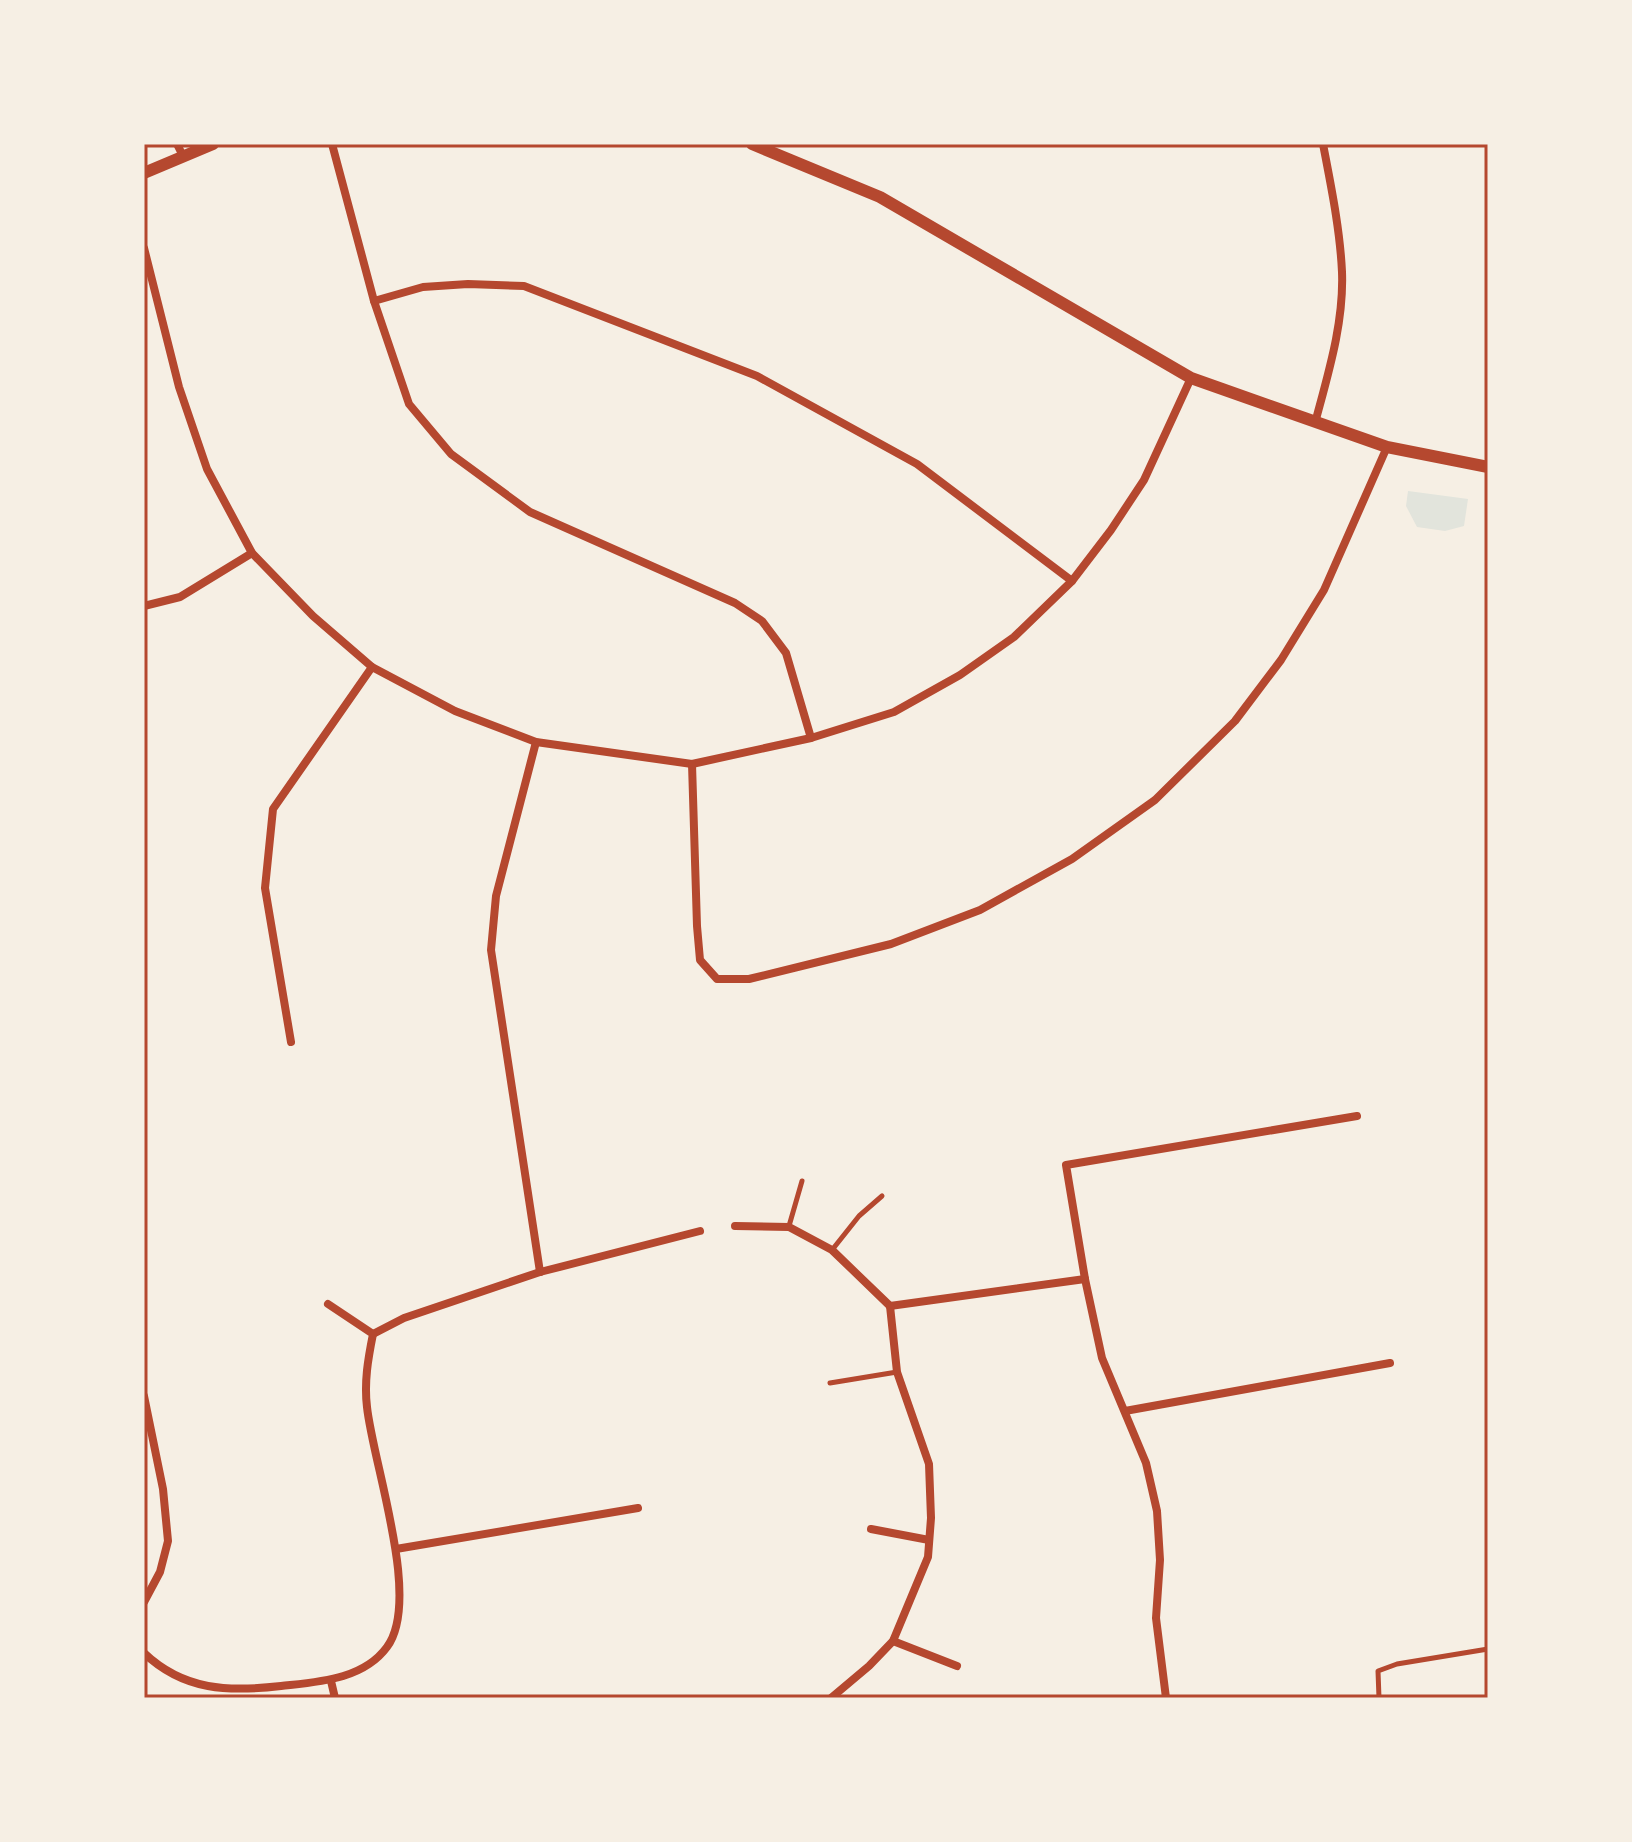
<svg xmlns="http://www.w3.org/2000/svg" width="1632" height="1842" viewBox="0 0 1632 1842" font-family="'Asap Condensed',sans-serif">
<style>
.green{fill:#e2e4dc}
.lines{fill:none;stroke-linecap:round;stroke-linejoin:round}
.service{stroke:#b5482f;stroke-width:5}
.minor{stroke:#b5482f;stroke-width:8}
.tertiary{stroke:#b5482f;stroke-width:12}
.neatline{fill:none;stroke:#b5482f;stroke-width:3}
</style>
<rect width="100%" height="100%" fill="#f6efe4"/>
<polygon class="green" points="1408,491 1468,499 1464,526 1445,531 1417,527 1406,506"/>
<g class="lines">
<g class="service">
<polyline points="789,1226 802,1181"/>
<polyline points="832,1250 859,1216 882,1196"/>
<polyline points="830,1383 897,1372"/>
<polyline points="1379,1698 1378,1671 1397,1664 1488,1649"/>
</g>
<g class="minor">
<polyline points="177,144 183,156"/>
<polyline points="332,144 374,301 409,404 451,454 530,512 735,603 762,621 786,653 811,738"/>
<polyline points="144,248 179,387 207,469 252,553 313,616 372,667 455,711 536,742 692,764 811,738 894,712 960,675 1014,637 1072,581 1111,530 1144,480 1191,378"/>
<polyline points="374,301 423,287 468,284 524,286 757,376 917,464 1072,581"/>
<path d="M1315 423C1328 374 1344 323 1342 272 1340 229 1331 186 1323 144"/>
<polyline points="144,606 180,597 252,553"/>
<polyline points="536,742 496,896 491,950 540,1272"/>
<polyline points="692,764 697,926 700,960 717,979 749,979 891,944 980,910 1072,859 1155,800 1235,721 1281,660 1324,590 1387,447"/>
<polyline points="291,1042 265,888 273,809 372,667"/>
<polyline points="735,1226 789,1227 832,1250 890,1306"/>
<polyline points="890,1306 1085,1279"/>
<polyline points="373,1334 404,1318 540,1272 700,1231"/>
<polyline points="144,1396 163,1489 168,1541 160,1572 144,1602"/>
<polyline points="1125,1411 1390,1363"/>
<polyline points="871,1529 929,1540"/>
<polyline points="396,1549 638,1508"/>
<polyline points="893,1641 957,1666"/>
<path d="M144 1653C184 1691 229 1692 281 1686 317 1682 363 1680 387 1647 422 1600 373 1464 367 1407 364 1382 368 1359 373 1334L328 1304"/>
<polyline points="331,1681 335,1698"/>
<polyline points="831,1698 869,1666 893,1641 928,1557 931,1518 929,1464 897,1372 890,1306"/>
<polyline points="1166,1698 1156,1618 1160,1560 1157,1511 1146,1463 1102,1358 1085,1279 1066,1165 1357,1116"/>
</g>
<g class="tertiary">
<polyline points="752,144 880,197 1191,378 1387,447 1488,467"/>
<polyline points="144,173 213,144"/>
</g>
</g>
<rect width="1632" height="1842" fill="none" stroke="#f6efe4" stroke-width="292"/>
<rect x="146" y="146" width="1340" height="1550" class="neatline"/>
</svg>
